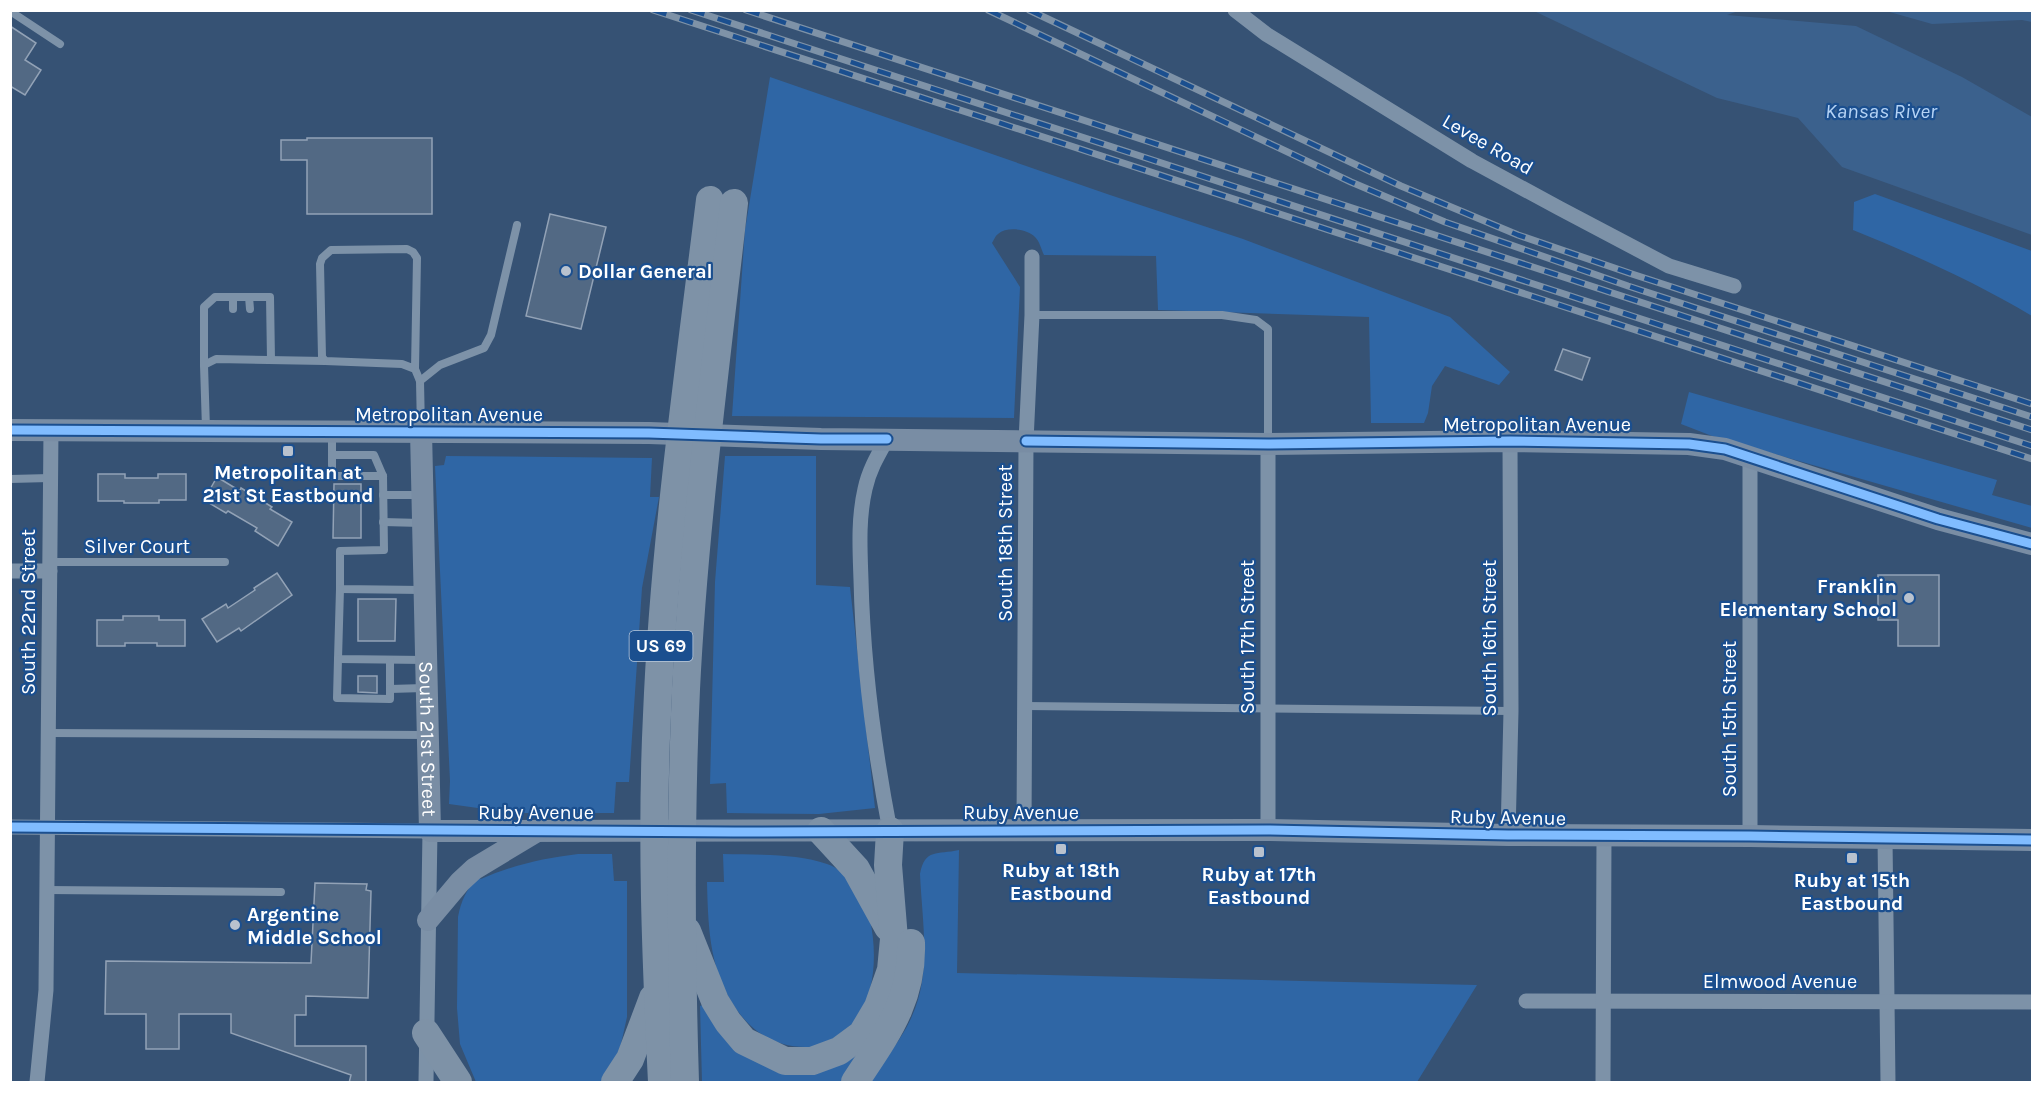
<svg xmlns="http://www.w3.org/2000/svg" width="2043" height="1093" viewBox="0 0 2043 1093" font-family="Karla,sans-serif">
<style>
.green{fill:#2f66a5}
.water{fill:#3b618d}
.building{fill:#526984;stroke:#92a2b6;stroke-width:1.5}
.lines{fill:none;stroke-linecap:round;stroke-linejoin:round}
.lane{stroke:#7d92a8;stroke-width:8}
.street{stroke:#7d92a8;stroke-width:15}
.secondary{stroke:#798da4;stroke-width:22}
.highway{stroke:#7e92a7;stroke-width:28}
.rail-casing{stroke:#7e92a7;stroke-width:7}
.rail{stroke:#1b4f8f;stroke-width:4.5;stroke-dasharray:14;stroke-linecap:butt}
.cycleway-casing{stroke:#1b4f8f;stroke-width:13}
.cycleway{stroke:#80bcff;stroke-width:9}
.poi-dot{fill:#b9c2ce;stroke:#1b4f8f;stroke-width:2}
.labels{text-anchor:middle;stroke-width:4.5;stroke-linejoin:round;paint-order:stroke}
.shield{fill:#1b4f8f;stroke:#bbcadd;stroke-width:1.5}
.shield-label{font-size:18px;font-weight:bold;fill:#fff}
.street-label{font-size:20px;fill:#fff;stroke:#1b4f8f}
.poi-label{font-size:20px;font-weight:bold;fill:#fff;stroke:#1b4f8f}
.water-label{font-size:21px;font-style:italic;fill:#b5d3f5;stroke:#1b4f8f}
</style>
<rect width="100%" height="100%" fill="#365274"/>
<g class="green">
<path d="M770 77 1110 195 1243 239 1450 317 1510 372 1499 385 1445 366 1432 386 1428 413 1424 423H1371L1369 317 1158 310 1156 256 1044 255C1041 249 1040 242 1035 237 1028 229 1007 226 998 234 995 236 994 240 992 243L1020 287 1014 418 732 416 745 230Z"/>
<path d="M1875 194 2032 251V316C1975 282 1915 255 1853 230L1854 202Z"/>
<polygon points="1689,392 1997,480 1992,495 2032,506 2032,528 1712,436 1681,424"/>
<polygon points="446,456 652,458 650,497 659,497 642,588 629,782 616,782 614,813 514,813 449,804 450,781 435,466 444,465"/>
<polygon points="725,456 816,456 816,585 850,587 875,808 819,814 727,813 726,783 710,784 715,582"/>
<path d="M959 850 957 973 1477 985 1417 1082H870C882 1063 904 1036 912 1016 932 972 922 920 920 874 925 848 937 855 959 850Z"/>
<path d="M578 854H612L614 881H627V1017L621 1044 614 1064 601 1082H476L460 1044 457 1008 458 917C461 900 467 890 477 876L481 879C512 865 545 858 578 854Z"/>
<path d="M723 854C755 855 796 853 827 864 849 871 864 899 870 920 877 951 876 995 855 1021 851 1026 845 1029 841 1033 836 1037 829 1044 823 1046 819 1048 813 1047 809 1047 774 1048 749 1031 731 1001 709 965 708 923 707 882H724Z"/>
<polygon points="708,1003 746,1052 856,1054 846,1082 702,1082 700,1006"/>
</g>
<g class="water">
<polygon points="1741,10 1727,15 1856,26 1962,77 2032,117 2032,235 1842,167 1798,118 1717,98 1534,11"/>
<polygon points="1886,11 2032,11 2032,22 2022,20 1932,24"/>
</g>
<g class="building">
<polygon points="10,26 36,43 25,60 41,70 25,95 10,86"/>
<polygon points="307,138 432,138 432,214 307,214 307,160 281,160 281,140 307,140"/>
<polygon points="550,214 606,227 581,329 526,316"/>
<polygon points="1563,349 1590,358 1582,380 1555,370"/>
<polygon points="98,474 125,474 125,478 158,478 158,474 186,474 186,500 159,500 159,503 124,503 124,501 98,501"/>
<polygon points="217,477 240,491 241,488 272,507 270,509 292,522 278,546 255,531 257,528 228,511 226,513 204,500"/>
<polygon points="334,484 361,484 361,538 333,538"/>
<polygon points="277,573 292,595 241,631 239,628 217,642 202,619 226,604 228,608 255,590 254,588"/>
<polygon points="1878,575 1939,575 1939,646 1898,646 1898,620 1878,620"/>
<polygon points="358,599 396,599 395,641 358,641"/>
<polygon points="123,616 159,616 159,620 185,620 185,646 157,646 157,643 125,643 125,646 97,646 97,620 123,620"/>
<polygon points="358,676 377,676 377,693 358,692"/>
<polygon points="315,883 367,884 366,890 371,891 368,998 306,996 306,1015 295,1015 295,1046 366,1046 366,1083 349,1083 351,1075 231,1033 231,1014 179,1014 179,1049 146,1049 146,1014 105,1014 106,961 311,963"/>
</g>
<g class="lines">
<g class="lane">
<polyline points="10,11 60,44"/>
<polyline points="233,297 233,309"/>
<polyline points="249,297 250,309"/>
<polyline points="1032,315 1222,315 1256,320 1268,329 1268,442"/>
<polyline points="204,365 204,307 215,297 270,297 271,360"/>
<polyline points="415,369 417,258 413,252 407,249 331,250 322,258 320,264 322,357 325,361 402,364 415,369 420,381 421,430"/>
<polyline points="420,381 440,365 484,348 491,335 517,225"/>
<polyline points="206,429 204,365 216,359 325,361"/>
<polyline points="332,432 332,476 383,476 384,550 340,551 340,589 422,590"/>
<polyline points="332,455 374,455 383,476"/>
<polyline points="10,479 50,478"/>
<polyline points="383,495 420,495"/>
<polyline points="383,522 421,523"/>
<polyline points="50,562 225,562"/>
<polyline points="340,589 338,659 425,660"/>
<polyline points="338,659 337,698 390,699 390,660"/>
<polyline points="390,689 424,688"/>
<polyline points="1025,706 1511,711"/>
<polyline points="48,733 426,735"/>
<polyline points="47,890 281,892"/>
</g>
<g class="street">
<polyline points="1235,10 1266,34 1472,161 1559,208 1669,266 1734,286"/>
<path d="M887 439C878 455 869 470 865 489 858 519 860 550 861 580 863 665 874 748 890 831"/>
<polyline points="1268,444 1268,830"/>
<polyline points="1750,457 1750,836"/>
<polyline points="10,571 50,571"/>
<polyline points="10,827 430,831 426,1082"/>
<polyline points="1024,830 1026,441 1032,315 1032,257"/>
<polyline points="1508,835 1511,711 1510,441"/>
<polyline points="1885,838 1888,1082"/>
<polyline points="1526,1001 2032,1002"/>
<polyline points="37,1082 46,990 51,430"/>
<polyline points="1603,1082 1604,836"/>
</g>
<g class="secondary">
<polyline points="10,430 649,433 821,439 1268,444 1510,441 1689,444 1725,449 1938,519 2032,544"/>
<path id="s1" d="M421 431 430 831 1268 830 1508 835 1750 836 2032 840"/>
<polyline points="428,920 460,882 474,869 537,831"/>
</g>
<g class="highway">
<polyline points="821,831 856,869 888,927"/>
<polyline points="687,931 715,1001 728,1022 744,1041 785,1061 812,1061 839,1051 862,1034 878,1007 891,970 894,939 888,865 890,831"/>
<polyline points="426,1033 458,1082"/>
<polyline points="615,1082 630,1059 653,998"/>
<path d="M662 1082C656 960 651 837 657 715 664 543 689 371 710 200"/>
<path d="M685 1082C681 951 680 820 686 689 694 527 716 365 734 203"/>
<path d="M855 1082C885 1036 913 1001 911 943"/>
</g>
<g class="rail-casing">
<g id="rail">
<polyline points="653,10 2032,459"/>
<polyline points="691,10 2032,446"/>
<polyline points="746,10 2032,430"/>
<polyline points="988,10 1351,182 1445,222 1628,286 2032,417"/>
<polyline points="1029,10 1401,186 1518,235 1632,274 2032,404"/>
</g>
</g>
<use href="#rail" class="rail"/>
<g class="cycleway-casing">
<g id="cycleway">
<polyline points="10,430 649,433 821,439 887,439"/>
<polyline points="1026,441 1268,444 1510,441 1689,444 1725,449 1938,519 2032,544"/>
<polyline points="10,827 734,832 1268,830 1508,835 1750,836 2032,840"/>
</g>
</g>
<use href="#cycleway" class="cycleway"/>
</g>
<g class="poi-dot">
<circle cx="566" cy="271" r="6"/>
<rect x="282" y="445" width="12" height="12" rx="3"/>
<circle cx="1909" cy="598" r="6"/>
<rect x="1055" y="843" width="12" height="12" rx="3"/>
<rect x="1253" y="846" width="12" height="12" rx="3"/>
<rect x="1846" y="852" width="12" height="12" rx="3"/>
<circle cx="235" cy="925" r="6"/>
</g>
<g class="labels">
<rect class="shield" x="629.5" y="631" width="63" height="30" rx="4.5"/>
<g class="shield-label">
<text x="661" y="652">US 69</text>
</g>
<g class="street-label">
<text transform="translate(1488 144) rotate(30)" y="7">Levee Road</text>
<text x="449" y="421">Metropolitan Avenue</text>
<text x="1537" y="431">Metropolitan Avenue</text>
<text transform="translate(1005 543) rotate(-90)" y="7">South 18th Street</text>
<text x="137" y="553">Silver Court</text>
<text transform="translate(28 612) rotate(-90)" y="7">South 22nd Street</text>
<text transform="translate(1247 637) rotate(-90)" y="7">South 17th Street</text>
<text transform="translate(1489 638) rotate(-90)" y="7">South 16th Street</text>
<text transform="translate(1729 719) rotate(-90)" y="7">South 15th Street</text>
<text dy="7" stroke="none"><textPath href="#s1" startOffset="308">South 21st Street</textPath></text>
<text x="536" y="819">Ruby Avenue</text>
<text x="1021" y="819">Ruby Avenue</text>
<text transform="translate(1508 817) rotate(1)" y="7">Ruby Avenue</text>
<text x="1780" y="988">Elmwood Avenue</text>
</g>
<g class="poi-label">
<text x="578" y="278" text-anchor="start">Dollar General</text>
<text x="288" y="479">Metropolitan at<tspan x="288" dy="23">21st St Eastbound</tspan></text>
<text x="1897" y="593" text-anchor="end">Franklin<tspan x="1897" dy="23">Elementary School</tspan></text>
<text x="1061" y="877">Ruby at 18th<tspan x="1061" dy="23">Eastbound</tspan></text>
<text x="1259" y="881">Ruby at 17th<tspan x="1259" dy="23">Eastbound</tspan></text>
<text x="1852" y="887">Ruby at 15th<tspan x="1852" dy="23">Eastbound</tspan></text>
<text x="247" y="921" text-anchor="start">Argentine<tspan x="247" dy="23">Middle School</tspan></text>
</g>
<g class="water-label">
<text x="1881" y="118">Kansas River</text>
</g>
</g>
<rect width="2043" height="1093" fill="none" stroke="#ffffff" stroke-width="24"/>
</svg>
